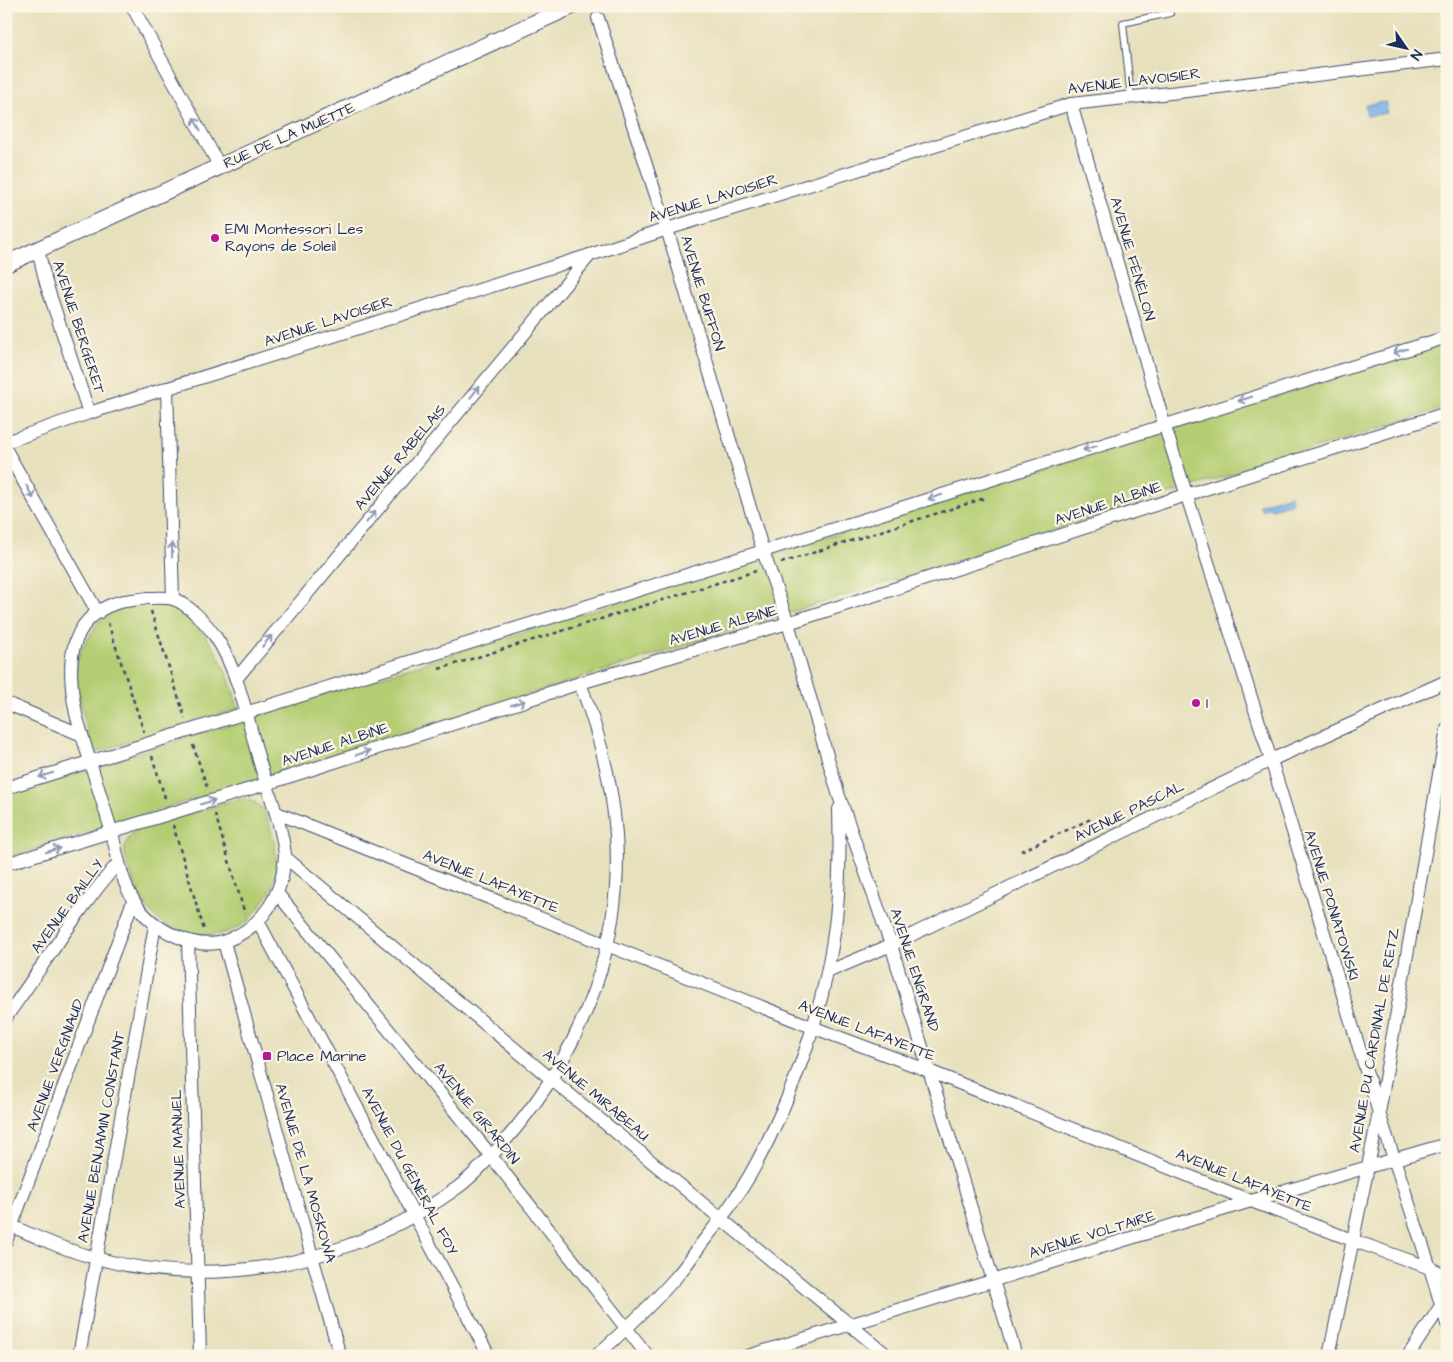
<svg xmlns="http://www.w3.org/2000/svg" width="1453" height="1362" viewBox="0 0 1453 1362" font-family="'Architects Daughter',sans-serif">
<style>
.green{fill:#b4cd72;stroke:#687e68}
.water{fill:#7bb1ea;stroke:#4b70a4}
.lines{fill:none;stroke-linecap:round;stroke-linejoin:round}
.service-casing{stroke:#3a4a6c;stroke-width:8}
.minor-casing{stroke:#3a4a6c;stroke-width:14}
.tertiary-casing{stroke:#3a4a6c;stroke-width:18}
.path{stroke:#3a4a6c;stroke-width:2.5;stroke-dasharray:4 4;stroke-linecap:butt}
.service{stroke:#fff;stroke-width:6}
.minor{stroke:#fff;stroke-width:12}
.tertiary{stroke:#fff;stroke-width:16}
.oneway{stroke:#8d97ae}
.poi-dot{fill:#b5179e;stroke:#fcf5e5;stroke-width:2}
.labels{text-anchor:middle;stroke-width:4.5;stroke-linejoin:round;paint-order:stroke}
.street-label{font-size:15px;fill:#1b2f5e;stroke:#fcf5e5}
.poi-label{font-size:15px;fill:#1b2f5e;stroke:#fcf5e5;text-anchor:start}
</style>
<rect width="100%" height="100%" fill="#fcf5e5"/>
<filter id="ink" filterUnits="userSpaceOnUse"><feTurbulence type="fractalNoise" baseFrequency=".02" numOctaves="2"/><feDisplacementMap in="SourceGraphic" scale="10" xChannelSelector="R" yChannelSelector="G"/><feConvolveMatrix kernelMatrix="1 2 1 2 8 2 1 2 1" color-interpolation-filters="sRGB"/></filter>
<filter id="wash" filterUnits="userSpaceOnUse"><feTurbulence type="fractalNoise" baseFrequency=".0096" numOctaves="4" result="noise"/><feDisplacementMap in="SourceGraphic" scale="20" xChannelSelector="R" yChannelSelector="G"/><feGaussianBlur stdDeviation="1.12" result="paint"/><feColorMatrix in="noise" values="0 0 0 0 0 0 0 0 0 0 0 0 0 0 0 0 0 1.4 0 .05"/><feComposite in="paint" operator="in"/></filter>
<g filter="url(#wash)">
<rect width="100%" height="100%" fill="#e7e0bd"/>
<g class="green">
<polygon points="1447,343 1447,407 6,858 6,794"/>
<path d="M167 603C207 623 228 668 238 709L93 753 78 693 76 666 80 652 99 621 113 612 136 604Z"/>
<path d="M243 799C262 802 267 813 271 830 275 844 278 860 276 875 273 888 265 901 256 911 253 915 250 920 246 922 219 943 176 938 152 914 144 905 140 894 135 884 127 863 116 847 136 830L230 801Z"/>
</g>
<g class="water">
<polygon points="1386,102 1387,113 1367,116 1365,105"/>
<polygon points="1290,495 1292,503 1272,509 1271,507 1261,510 1259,505"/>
</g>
</g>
<g filter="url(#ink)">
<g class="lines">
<g class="service-casing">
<polyline id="service" points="1131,97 1123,23 1170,13"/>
</g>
<g class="minor-casing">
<g id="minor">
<polyline points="132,6 220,167"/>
<polyline points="598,18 667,229 763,551 788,623 839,796 891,945 1016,1356"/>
<polyline points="1071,104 1164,424 1271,760 1379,1113 1430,1268 1447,1324"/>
<polyline points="38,250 46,283 89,413"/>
<polyline points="167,388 173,599"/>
<polyline points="6,442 89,413 590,255 667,229 1071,104 1179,92 1447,59"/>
<polyline points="6,450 98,613"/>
<path d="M147 598C155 598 166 597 173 599 187 603 207 624 215 636 238 669 248 721 259 760 268 791 281 822 285 854 285 861 283 870 282 877 275 906 256 929 228 940 196 953 151 929 134 901 122 883 117 854 112 833 100 793 87 754 76 714 67 670 65 620 116 603 126 600 137 600 147 598Z"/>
<polyline points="236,679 590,255"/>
<polyline points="6,703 82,735"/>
<polyline points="6,788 1447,337"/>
<polyline points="277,813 812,1027 929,1071 1251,1201 1352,1240 1430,1268 1447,1276"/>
<polyline points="285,857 551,1079 888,1356"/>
<polyline points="6,864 266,784 580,683 788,623 1186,495 1447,413"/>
<polyline points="277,893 484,1147 648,1356"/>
<polyline points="258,921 489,1356"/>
<polyline points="188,941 200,1356"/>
<polyline points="224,942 340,1356"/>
<polyline points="827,972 891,945 1271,760 1447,681"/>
<path d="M6 1017C44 965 77 910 119 862"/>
<path d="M6 1222C16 1229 28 1233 39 1238 98 1264 163 1275 227 1271 308 1266 388 1237 454 1190 472 1178 488 1159 503 1143 566 1072 609 982 616 886 621 816 605 748 580 683"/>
<polyline points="6,1241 133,901"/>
<polyline points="79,1356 155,925"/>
<path d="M596 1356C624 1331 652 1305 677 1276 686 1266 694 1254 702 1243 719 1222 736 1199 750 1175 793 1098 826 1006 836 918 840 882 840 846 839 809"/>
<polyline points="748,1356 1251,1201 1447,1144"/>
<polyline points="1329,1356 1379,1113 1447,729"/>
<polyline points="1408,1356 1444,1301"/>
</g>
</g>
<g class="tertiary-casing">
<polyline id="tertiary" points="6,264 572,6"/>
</g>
<g class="path">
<polyline points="781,563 985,498"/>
<polyline points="151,611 185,718"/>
<polyline points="108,623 144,732"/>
<polyline points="439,669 756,571"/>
<polyline points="193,745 207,787"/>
<polyline points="152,756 166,801"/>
<polyline points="215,814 245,914"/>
<polyline points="173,825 204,930"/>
<polyline points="1021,851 1091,819"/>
</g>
<use href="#service" class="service"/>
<use href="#minor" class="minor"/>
<use href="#tertiary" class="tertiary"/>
</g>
<defs><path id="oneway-shaft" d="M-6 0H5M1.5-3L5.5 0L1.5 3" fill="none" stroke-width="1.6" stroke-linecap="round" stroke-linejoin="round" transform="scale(1.25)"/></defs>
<g class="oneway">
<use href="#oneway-shaft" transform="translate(197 124) rotate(-119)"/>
<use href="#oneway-shaft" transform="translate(1400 351) rotate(163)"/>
<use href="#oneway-shaft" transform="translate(475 392) rotate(-50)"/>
<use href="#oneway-shaft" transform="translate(1245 399) rotate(163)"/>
<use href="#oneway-shaft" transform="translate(1090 448) rotate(163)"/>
<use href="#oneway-shaft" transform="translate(30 492) rotate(61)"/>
<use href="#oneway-shaft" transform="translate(935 497) rotate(163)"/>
<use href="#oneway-shaft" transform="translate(371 517) rotate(-50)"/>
<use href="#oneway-shaft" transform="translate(172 550) rotate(-91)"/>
<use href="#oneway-shaft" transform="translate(267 641) rotate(-50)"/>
<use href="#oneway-shaft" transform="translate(518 703) rotate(-18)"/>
<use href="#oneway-shaft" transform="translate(363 753) rotate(-18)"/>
<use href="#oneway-shaft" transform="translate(46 775) rotate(163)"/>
<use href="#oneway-shaft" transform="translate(208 802) rotate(-17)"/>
<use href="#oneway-shaft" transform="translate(53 850) rotate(-17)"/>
</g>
</g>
<g class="poi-dot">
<circle cx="215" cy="238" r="5"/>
<circle cx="1196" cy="703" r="5"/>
<rect x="262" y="1051" width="10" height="10" rx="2.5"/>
</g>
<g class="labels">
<g class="street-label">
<text transform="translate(1134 81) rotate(-7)" y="5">AVENUE LAVOISIER</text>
<text transform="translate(289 135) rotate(-24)" y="5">RUE DE LA MUETTE</text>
<text transform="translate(713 198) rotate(-17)" y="5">AVENUE LAVOISIER</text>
<text transform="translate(1133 259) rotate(74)" y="5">AVENUE FÉNÉLON</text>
<text transform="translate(703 293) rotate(73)" y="5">AVENUE BUFFON</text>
<text transform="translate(328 321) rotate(-18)" y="5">AVENUE LAVOISIER</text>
<text transform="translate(79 327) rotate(72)" y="5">AVENUE BERGERET</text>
<text transform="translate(400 457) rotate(-50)" y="5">AVENUE RABELAIS</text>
<text transform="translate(1108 503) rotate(-18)" y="5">AVENUE ALBINE</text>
<text transform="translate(723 625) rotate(-16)" y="5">AVENUE ALBINE</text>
<text transform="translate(335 744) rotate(-18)" y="5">AVENUE ALBINE</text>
<text transform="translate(1129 811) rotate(-26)" y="5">AVENUE PASCAL</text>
<text transform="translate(491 881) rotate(22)" y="5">AVENUE LAFAYETTE</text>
<text transform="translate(1332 905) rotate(73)" y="5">AVENUE PONIATOWSKI</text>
<text transform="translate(67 906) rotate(-54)" y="5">AVENUE BAILLY</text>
<text transform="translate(915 970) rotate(72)" y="5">AVENUE ENGRAND</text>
<text transform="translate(867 1030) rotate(21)" y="5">AVENUE LAFAYETTE</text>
<text transform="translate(1374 1040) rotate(-80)" y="5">AVENUE DU CARDINAL DE RETZ</text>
<text transform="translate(55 1065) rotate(-70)" y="5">AVENUE VERGNIAUD</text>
<text transform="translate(596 1095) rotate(40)" y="5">AVENUE MIRABEAU</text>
<text transform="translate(477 1113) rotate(51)" y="5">AVENUE GIRARDIN</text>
<text transform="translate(101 1137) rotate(-80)" y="5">AVENUE BENJAMIN CONSTANT</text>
<text transform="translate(178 1149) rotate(-92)" y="5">AVENUE MANUEL</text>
<text transform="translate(410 1171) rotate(62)" y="5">AVENUE DU GÉNÉRAL FOY</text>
<text transform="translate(306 1173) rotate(74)" y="5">AVENUE DE LA MOSKOWA</text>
<text transform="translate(1244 1180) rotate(22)" y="5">AVENUE LAFAYETTE</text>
<text transform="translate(1092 1234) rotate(-17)" y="5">AVENUE VOLTAIRE</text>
</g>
<g class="poi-label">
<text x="225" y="234">EMI Montessori Les<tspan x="225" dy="17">Rayons de Soleil</tspan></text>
<text x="1206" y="708">I</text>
<text x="277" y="1061">Place Marine</text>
</g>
</g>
<rect width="1453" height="1362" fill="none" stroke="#fcf5e5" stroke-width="25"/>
<g transform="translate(1406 48) rotate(124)" stroke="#fcf5e5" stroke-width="4" paint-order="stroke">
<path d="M0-4L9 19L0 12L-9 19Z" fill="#1b2f5e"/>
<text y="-8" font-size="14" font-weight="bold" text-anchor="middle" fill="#1b2f5e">N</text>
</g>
</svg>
